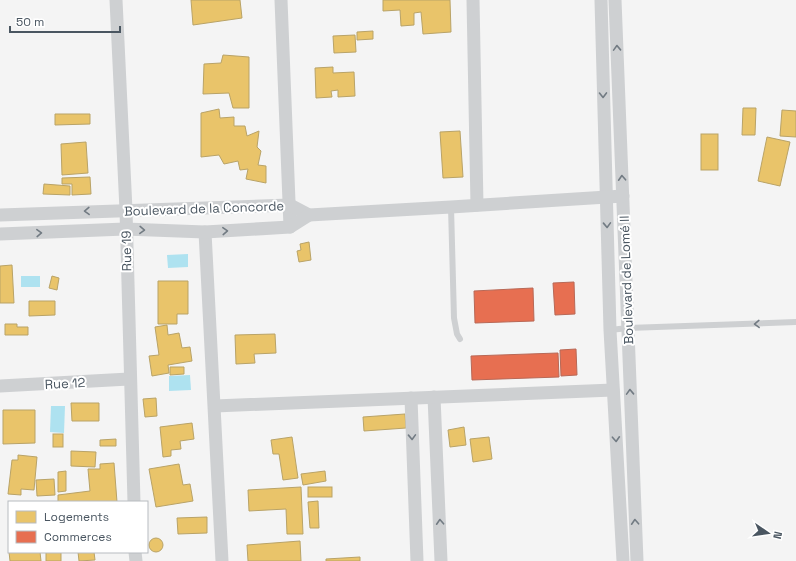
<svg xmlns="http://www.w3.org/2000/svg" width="796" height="561" viewBox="0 0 796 561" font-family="'Space Grotesk',sans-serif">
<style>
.water{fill:#aee2f0}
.homes{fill:#e9c46a;stroke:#b9a367}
.shops{fill:#e76f51;stroke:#b86856}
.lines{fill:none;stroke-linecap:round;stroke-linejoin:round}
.service{stroke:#ced0d2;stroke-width:6}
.minor{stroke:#ced0d2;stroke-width:13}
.oneway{stroke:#727b83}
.labels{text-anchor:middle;stroke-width:4;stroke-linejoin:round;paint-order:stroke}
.street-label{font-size:13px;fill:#4a5661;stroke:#fff}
</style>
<rect width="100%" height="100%" fill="#f4f4f4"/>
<g class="water">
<polygon points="188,254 188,267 168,268 167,255"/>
<rect x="21" y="276" width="19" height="11"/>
<polygon points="190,375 191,390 169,391 169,376"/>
<polygon points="51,406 65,406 64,433 50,432"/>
</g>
<g class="homes">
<polygon points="191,0 240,0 242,18 193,25"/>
<polygon points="383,0 450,0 451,32 423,34 421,12 414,13 414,25 401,26 400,10 383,11"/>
<polygon points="373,31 373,39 357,40 357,32"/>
<polygon points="355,35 356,52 334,53 333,36"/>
<polygon points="223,55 249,57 249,108 233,108 229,93 203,94 204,64 221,63"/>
<polygon points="333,67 333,73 354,72 355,96 338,97 338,90 331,91 332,97 316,98 315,68"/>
<polygon points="743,108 756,108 755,135 742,135"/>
<polygon points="219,109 220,118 234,117 234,126 245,126 247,136 259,131 257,147 261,151 258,165 266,166 266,183 246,179 248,169 240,170 238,161 224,164 219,155 201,157 201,113"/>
<polygon points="782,110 796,111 796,137 780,136"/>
<polygon points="55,114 90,114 90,124 55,125"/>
<polygon points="460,131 463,177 443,178 440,132"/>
<rect x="701" y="134" width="17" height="36"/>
<polygon points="767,137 790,142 780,186 758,181"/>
<polygon points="86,142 88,173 62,175 61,144"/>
<polygon points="90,177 91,194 72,195 72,184 62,184 62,178"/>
<polygon points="44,184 70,186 70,195 43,194"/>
<polygon points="309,242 311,260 299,262 297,251 301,250 300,244"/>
<polygon points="12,265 14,303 0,303 0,266"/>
<polygon points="52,276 59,278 57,290 49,288"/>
<polygon points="158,281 188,281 188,314 177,314 177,324 158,324"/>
<polygon points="29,301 55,301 55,315 29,316"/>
<polygon points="5,324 17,324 17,327 28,327 28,335 5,335"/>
<polygon points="167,325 168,335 179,333 182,348 190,347 192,361 168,365 169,373 152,376 149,356 159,355 155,327"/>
<polygon points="275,334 276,353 254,354 255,363 236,364 235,335"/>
<polygon points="170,367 184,367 184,374 170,375"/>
<polygon points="156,398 157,416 145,417 143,399"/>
<polygon points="71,403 99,403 99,421 72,421"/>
<polygon points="3,410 35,410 35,443 3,444"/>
<polygon points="405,414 406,428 364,431 363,417"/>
<polygon points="192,423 194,439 180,441 181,449 171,450 171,456 163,457 160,427"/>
<polygon points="464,427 466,445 450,447 448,430"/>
<rect x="53" y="434" width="10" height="13"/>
<polygon points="292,437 298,478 283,480 279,454 273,454 271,440"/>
<polygon points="489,437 492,459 473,462 470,439"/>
<polygon points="116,439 116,446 100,446 100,440"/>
<polygon points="71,451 96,452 95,467 71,466"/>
<polygon points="18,455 37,457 34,490 21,489 21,495 8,494 12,460 18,460"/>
<polygon points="114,463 117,502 58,502 58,495 90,491 88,469 100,469 100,464"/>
<polygon points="179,464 183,485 190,484 193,501 156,507 149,469"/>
<polygon points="66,471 66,491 58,492 58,472"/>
<polygon points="325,471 326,481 303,485 301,474"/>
<polygon points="54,479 55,495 37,496 36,480"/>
<polygon points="301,487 303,534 287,534 286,509 249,511 248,490"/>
<rect x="308" y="487" width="24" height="10"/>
<polygon points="318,501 319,528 310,528 308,502"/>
<polygon points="207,517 207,533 178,534 177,518"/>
<circle cx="156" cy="545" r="7"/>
<polygon points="300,541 301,561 248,561 247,545"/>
<polygon points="9,552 40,552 41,561 10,561"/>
<rect x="46" y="552" width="15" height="9"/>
<polygon points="78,552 94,552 95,560 79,561"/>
<polygon points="360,557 360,561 326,561 326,559"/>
</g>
<g class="shops">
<polygon points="574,282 575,314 555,315 553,283"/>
<polygon points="533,288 534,321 475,323 474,291"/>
<polygon points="576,349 577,375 561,376 560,350"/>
<polygon points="558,353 559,377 472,380 471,356"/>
</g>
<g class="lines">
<g class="service">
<polyline points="451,207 454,318 457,334 460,339"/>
<polyline points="610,330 628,328 796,322"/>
</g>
<g class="minor">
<polyline points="116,0 126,210 134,502"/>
<polyline points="281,0 290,227"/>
<polyline points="473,0 477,205"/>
<polyline points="601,0 610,330 623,561"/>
<polyline points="615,0 637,561"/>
<polyline points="0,215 290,205 309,215 451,207 623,196"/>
<polyline points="205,232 222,561"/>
<polyline points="0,234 125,229 205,232 290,227 309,215"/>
<polyline points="0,386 129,379"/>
<polyline points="434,397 441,561"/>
<polyline points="411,398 417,561"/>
<polyline points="215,406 613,390"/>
<polyline points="135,552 136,561"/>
</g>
</g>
<defs><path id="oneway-chevron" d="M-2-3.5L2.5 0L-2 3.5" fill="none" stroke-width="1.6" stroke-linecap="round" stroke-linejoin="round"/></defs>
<g class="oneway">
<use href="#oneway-chevron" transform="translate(617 48) rotate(-92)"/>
<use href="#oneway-chevron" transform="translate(603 95) rotate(89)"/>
<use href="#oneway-chevron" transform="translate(622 178) rotate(-93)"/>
<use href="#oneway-chevron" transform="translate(87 211) rotate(178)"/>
<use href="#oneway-chevron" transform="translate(607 225) rotate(88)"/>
<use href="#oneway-chevron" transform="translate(142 230) rotate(2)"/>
<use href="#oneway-chevron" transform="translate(225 231) rotate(-3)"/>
<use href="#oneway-chevron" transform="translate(39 233) rotate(-2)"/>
<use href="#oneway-chevron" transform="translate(757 324) rotate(178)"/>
<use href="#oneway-chevron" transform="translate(630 392) rotate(-92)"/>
<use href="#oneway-chevron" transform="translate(412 437) rotate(88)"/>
<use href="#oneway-chevron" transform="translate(616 439) rotate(87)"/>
<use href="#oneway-chevron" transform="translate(440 522) rotate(-93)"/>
<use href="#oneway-chevron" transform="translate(635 522) rotate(-93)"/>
</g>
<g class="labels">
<g class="street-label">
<text transform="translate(204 208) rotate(-2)" y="5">Boulevard de la Concorde</text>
<text transform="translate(126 251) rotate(-91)" y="5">Rue 19</text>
<text transform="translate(626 280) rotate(-92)" y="5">Boulevard de Lomé II</text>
<text transform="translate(65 383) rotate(-3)" y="5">Rue 12</text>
</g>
</g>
<rect x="8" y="501" width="140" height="52" fill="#ffffff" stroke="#b7bbc0"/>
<rect x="16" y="511" width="20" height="12" fill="#e9c46a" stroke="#b7bbc0"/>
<text x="44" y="521" font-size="12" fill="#4a5661">Logements</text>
<rect x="16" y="531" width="20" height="12" fill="#e76f51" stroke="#b7bbc0"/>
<text x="44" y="541" font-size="12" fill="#4a5661">Commerces</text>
<g transform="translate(768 533) rotate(103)" stroke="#ffffff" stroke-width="3" paint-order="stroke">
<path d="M0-3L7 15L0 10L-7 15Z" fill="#4a5661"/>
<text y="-6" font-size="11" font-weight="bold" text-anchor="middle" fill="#4a5661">N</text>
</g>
<path d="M10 26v6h110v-6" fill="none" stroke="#4a5661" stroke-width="2"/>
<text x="16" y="26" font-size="12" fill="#4a5661" stroke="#ffffff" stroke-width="3" paint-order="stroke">50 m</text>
</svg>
